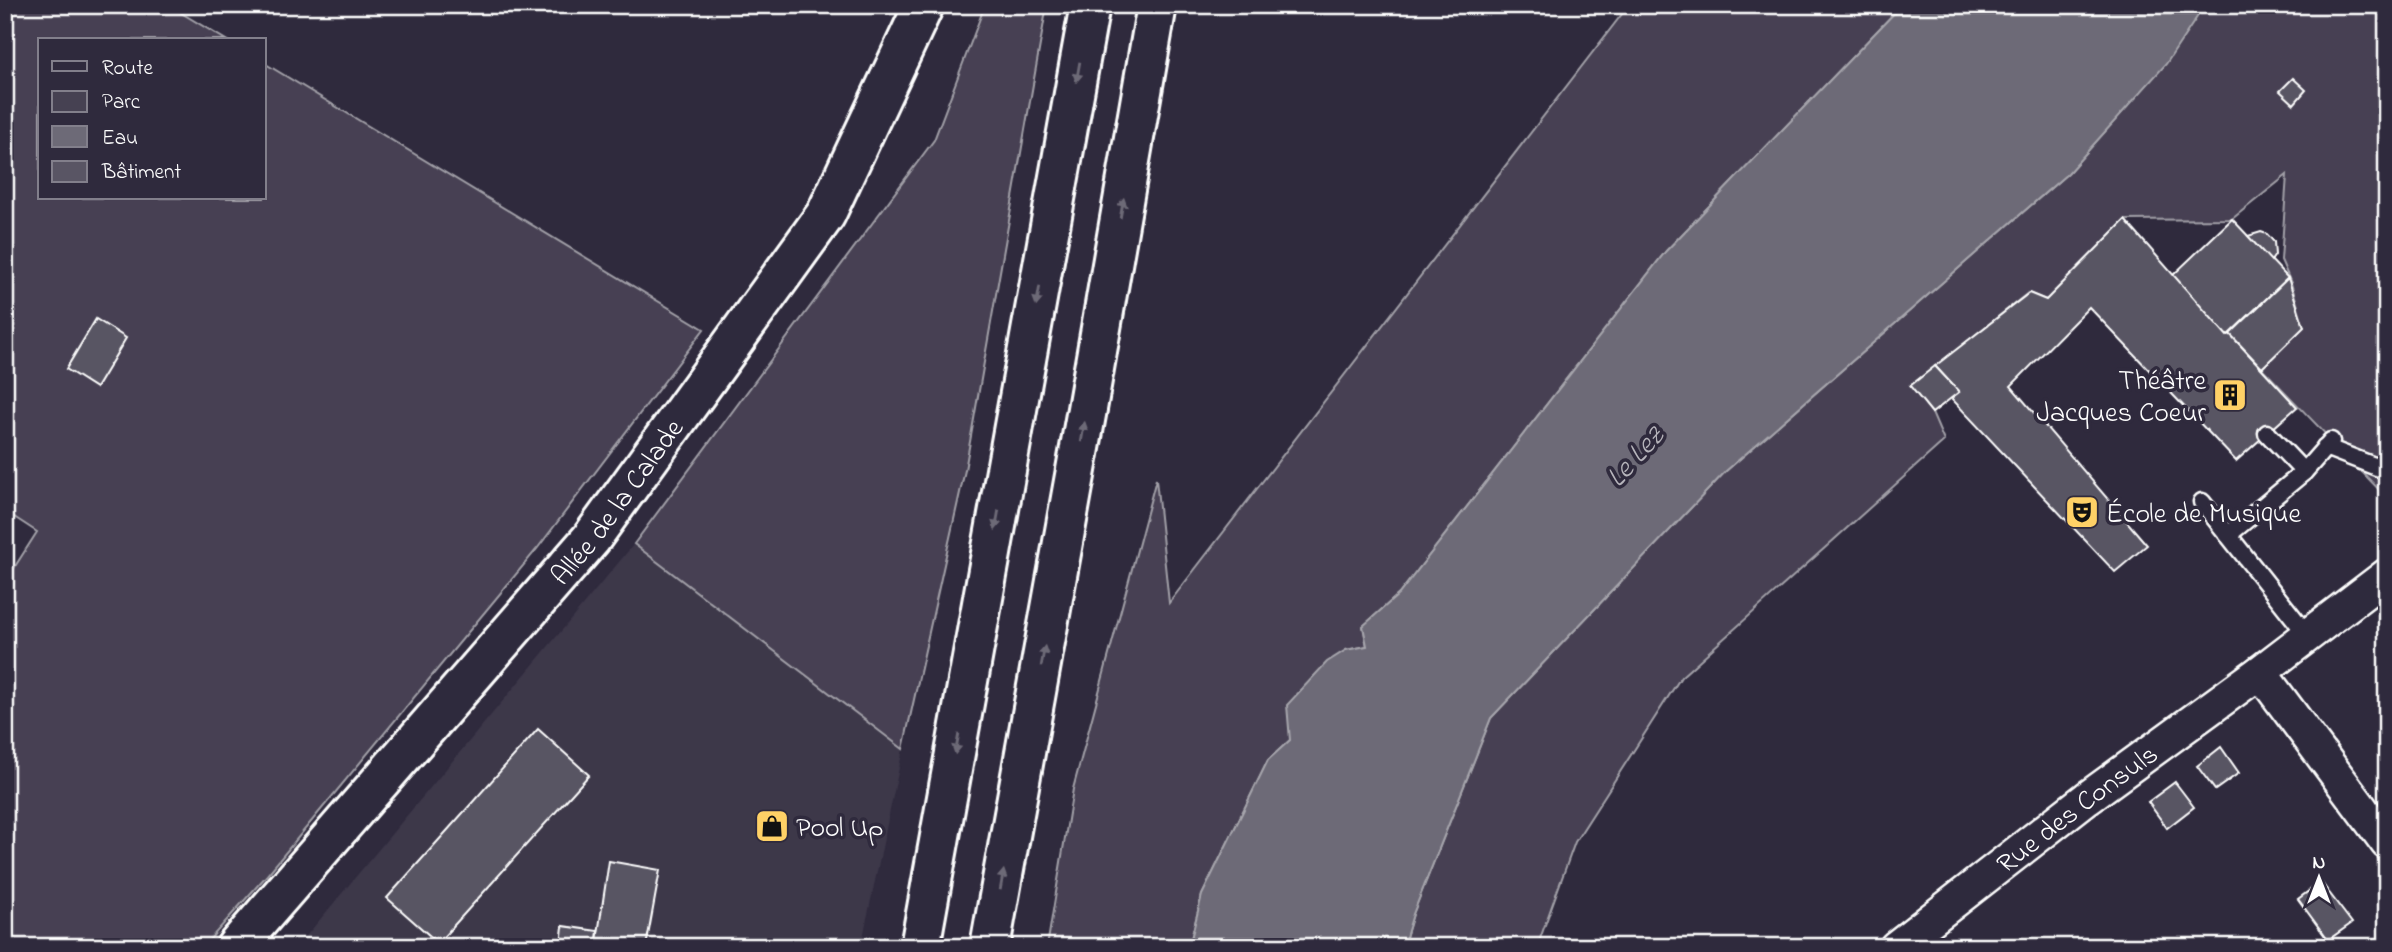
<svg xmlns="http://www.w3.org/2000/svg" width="2392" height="952" viewBox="0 0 2392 952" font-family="'Indie Flower',sans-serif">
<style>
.built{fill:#3c3749}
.green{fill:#464152;stroke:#a2a0a8;stroke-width:2}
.water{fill:#6d6a77;stroke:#a7a6ad;stroke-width:2}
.building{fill:#595564;stroke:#fff;stroke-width:2}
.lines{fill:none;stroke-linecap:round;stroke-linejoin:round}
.lane-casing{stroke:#fff;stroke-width:21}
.street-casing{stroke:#fff;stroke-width:37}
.secondary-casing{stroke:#fff;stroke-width:44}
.primary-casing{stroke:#fff;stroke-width:44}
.lane{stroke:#2f2a3d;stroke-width:16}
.street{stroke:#2f2a3d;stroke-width:32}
.secondary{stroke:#2f2a3d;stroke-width:38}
.primary{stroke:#2f2a3d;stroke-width:38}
.oneway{fill:#6d6a77}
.labels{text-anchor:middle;stroke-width:7;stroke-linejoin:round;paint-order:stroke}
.poi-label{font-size:28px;fill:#fff;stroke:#2f2a3d;text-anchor:start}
.street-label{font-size:28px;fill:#fff;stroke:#2f2a3d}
.water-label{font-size:30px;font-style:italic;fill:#b6b4bb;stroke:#2f2a3d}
</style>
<rect width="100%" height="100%" fill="#2f2a3d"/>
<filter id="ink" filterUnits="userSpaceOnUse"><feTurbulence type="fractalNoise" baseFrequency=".0143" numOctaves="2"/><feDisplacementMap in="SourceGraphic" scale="14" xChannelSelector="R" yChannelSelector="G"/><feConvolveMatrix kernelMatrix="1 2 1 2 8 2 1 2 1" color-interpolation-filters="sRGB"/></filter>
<g filter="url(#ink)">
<polygon class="built" points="634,544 903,749 861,947 297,947"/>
<g class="green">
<polygon points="5,5 168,5 226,40 40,40 40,198 264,198 264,63 704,329 537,549 267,875 203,947 5,947 5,582 37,532 5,511"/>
<polygon points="985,5 1047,5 965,470 903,749 634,544 934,140"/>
<polygon points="1629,5 1902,5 1666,251 1399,594 1363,626 1367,646 1346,650 1290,740 1268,760 1202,895 1189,947 1047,947 1073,789 1156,479 1169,603"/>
<polygon points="2204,5 2387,5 2387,498 2262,368 2304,327 2291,283 2281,260 2287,175 2232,219 2125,220 2046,300 2028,293 1911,386 1932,413 1944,441 1681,677 1575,842 1537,947 1403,947 1413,914 1491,718 1726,471 2068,173 2161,69"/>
</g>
<polygon class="water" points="1902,5 2205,5 2166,64 2068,173 1726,471 1491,718 1413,914 1403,947 1189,947 1202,895 1268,760 1290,740 1287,705 1327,662 1346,650 1367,646 1363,626 1399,594 1666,251"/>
<g class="building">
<polygon points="2293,78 2306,90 2294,104 2280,91"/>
<polygon points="2232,219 2288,278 2227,336 2172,276"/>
<polygon points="2125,220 2227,336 2230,334 2297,407 2236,461 2089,307 2011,386 2147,545 2115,572 1951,398 1959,392 1935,366 2029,293 2046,300"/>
<polygon points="2261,232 2267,234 2274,242 2275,255 2271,261 2248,236"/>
<polygon points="2288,278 2304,327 2262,368 2230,334"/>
<polygon points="96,319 126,338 96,388 66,369"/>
<polygon points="1935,366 1959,392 1932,413 1910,386"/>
<polygon points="538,729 589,775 438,943 387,898"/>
<polygon points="2221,747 2239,773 2215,790 2197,766"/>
<polygon points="2175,782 2194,807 2167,828 2148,802"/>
<polygon points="609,861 660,870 646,947 596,947"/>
<polygon points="2321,882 2352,923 2328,940 2298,899"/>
<polygon points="563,926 598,931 596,947 561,945"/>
</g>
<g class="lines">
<g class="lane-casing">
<g id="lane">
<polyline points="2267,433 2304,472"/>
<polyline points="2325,447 2387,471"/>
<polyline points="2202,502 2308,636"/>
<polyline points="2228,535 2304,472 2331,441"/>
</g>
</g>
<g class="street-casing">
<g id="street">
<polyline points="2260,672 2387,843"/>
<path id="s1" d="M1896 947 2087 798 2260 672 2387 575"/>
</g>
</g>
<g class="secondary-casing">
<g id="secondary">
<path id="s2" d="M236 947 591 539 826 214 924 5"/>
</g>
</g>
<g class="primary-casing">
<g id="primary">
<polyline points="920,947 1090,5"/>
<polyline points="990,947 1087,409 1157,5"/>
</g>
</g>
<use href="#lane" class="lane"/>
<use href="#street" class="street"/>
<use href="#secondary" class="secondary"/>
<use href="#primary" class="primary"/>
</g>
<defs><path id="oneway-solid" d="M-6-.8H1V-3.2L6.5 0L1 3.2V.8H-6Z" transform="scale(1.75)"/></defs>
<g class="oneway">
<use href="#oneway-solid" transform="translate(1078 72) rotate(100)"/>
<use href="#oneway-solid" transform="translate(1122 208) rotate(-80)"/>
<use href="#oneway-solid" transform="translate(1038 296) rotate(100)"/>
<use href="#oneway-solid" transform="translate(1083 432) rotate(-80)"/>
<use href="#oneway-solid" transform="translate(997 520) rotate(100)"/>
<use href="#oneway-solid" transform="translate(1043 656) rotate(-80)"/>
<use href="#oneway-solid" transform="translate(957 744) rotate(100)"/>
<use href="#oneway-solid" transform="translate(1002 880) rotate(-80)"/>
</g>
</g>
<defs>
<g id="building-square" transform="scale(1.75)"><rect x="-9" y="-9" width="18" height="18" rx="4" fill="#ffd166" stroke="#2f2a3d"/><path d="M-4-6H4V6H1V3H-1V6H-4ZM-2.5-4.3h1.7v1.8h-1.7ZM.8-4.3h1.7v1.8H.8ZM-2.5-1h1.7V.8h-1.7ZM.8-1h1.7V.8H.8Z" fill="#111"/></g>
<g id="theatre-square" transform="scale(1.75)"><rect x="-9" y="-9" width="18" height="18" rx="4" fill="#ffd166" stroke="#2f2a3d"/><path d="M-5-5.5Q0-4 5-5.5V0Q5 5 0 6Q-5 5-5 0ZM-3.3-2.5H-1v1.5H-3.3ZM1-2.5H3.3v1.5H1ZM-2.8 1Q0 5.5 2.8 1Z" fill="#111"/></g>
<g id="shop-square" transform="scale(1.75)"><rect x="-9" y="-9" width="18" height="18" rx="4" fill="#ffd166" stroke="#2f2a3d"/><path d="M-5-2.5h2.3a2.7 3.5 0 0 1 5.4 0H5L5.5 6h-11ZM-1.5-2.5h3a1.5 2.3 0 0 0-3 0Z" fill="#111"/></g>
</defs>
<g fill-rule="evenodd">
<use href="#building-square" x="2230" y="395"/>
<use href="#theatre-square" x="2082" y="512"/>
<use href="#shop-square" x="772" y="826"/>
</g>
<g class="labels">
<g class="poi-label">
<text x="2206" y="389" text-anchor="end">Théâtre<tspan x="2206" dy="32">Jacques Coeur</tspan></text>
<text x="2106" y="522">École de Musique</text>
<text x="796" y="836">Pool Up</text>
</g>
<g class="street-label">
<text dy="10" stroke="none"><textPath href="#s2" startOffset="586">Allée de la Calade</textPath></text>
<text dy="10" stroke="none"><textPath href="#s1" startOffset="228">Rue des Consuls</textPath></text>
</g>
<g class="water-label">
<text transform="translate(1634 456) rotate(-48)" y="10">Le Lez</text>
</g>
</g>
<rect width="2392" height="952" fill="none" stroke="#2f2a3d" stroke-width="28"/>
<rect x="14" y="14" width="2364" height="924" fill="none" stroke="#fff" stroke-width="2.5" filter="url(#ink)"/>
<rect x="38" y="38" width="228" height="161" fill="#2f2a3d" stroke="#827f8b" stroke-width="2"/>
<rect x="52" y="61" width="35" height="10" fill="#2f2a3d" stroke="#827f8b" stroke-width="2"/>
<text x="102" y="74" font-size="21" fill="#ffffff">Route</text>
<rect x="52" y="91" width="35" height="21" fill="#464152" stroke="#827f8b" stroke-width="2"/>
<text x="102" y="108" font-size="21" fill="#ffffff">Parc</text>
<rect x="52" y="126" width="35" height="21" fill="#6d6a77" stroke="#827f8b" stroke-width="2"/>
<text x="102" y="144" font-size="21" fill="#ffffff">Eau</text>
<rect x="52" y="161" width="35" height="21" fill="#595564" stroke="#827f8b" stroke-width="2"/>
<text x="102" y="178" font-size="21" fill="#ffffff">Bâtiment</text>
<g transform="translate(2319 878)" stroke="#2f2a3d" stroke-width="5" paint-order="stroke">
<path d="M0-5L12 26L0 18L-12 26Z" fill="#ffffff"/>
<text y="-10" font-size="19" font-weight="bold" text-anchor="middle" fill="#ffffff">N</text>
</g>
</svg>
